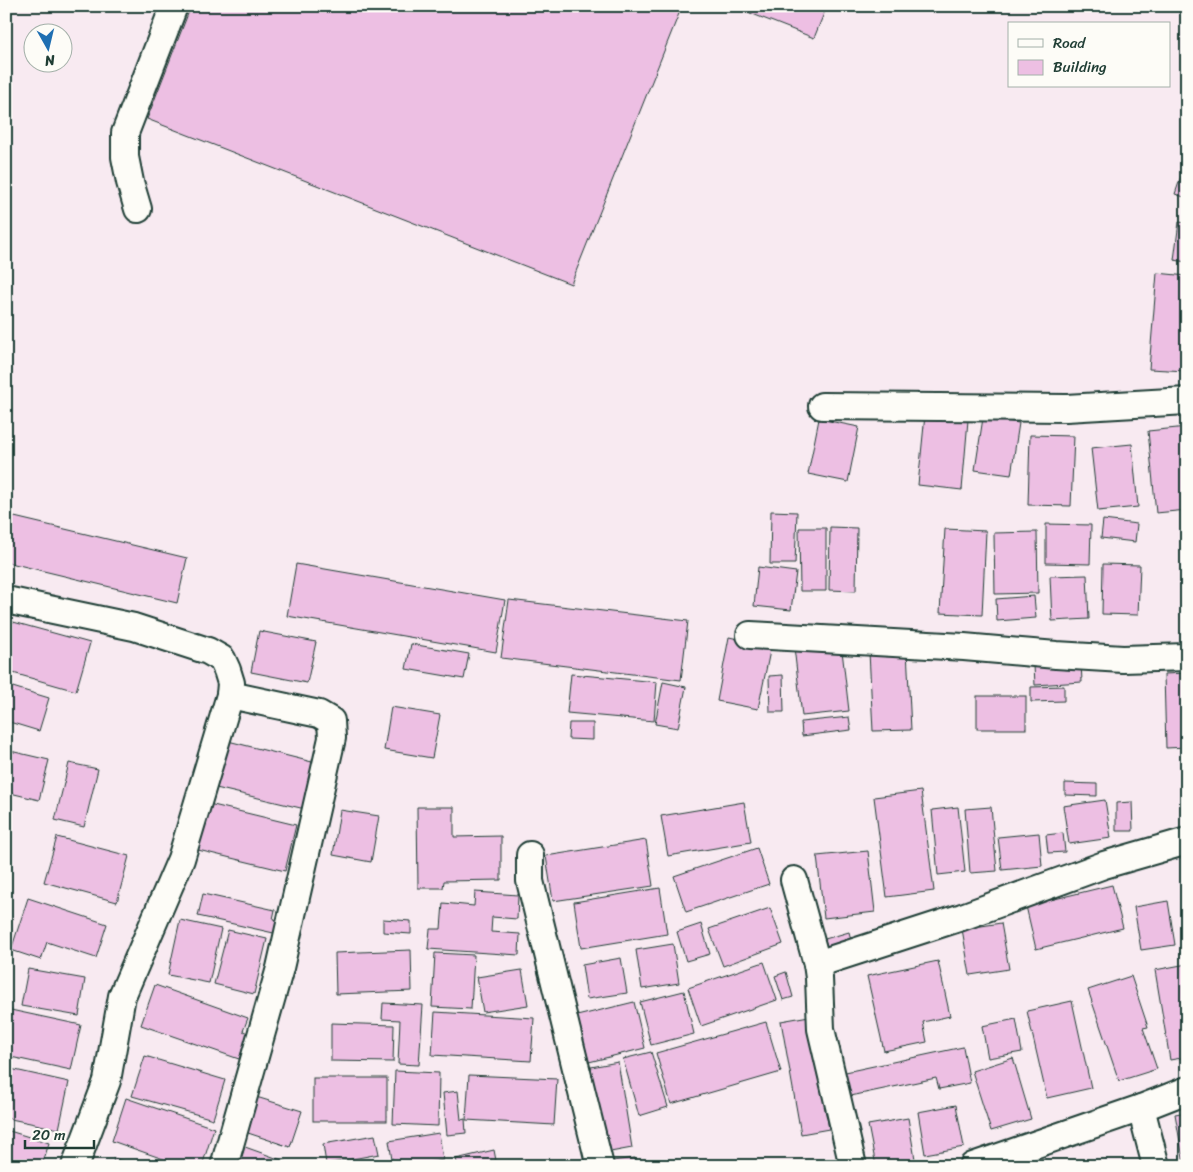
<svg xmlns="http://www.w3.org/2000/svg" width="1193" height="1172" viewBox="0 0 1193 1172" font-family="Sriracha,sans-serif">
<style>
.building{fill:#edbfe3;stroke:#1f3d34}
.lines{fill:none;stroke-linecap:round;stroke-linejoin:round}
.minor-casing{stroke:#1f3d34;stroke-width:30}
.minor{stroke:#fdfcf7;stroke-width:26}
</style>
<rect width="100%" height="100%" fill="#f8eaf1"/>
<filter id="ink" filterUnits="userSpaceOnUse"><feTurbulence type="fractalNoise" baseFrequency=".02" numOctaves="2"/><feDisplacementMap in="SourceGraphic" scale="10" xChannelSelector="R" yChannelSelector="G"/><feConvolveMatrix kernelMatrix="1 2 1 2 8 2 1 2 1" color-interpolation-filters="sRGB"/></filter>
<g filter="url(#ink)">
<g class="building">
<polygon points="191,6 682,6 571,284 147,119"/>
<polygon points="732,6 827,6 814,38"/>
<polygon points="1187,159 1187,198 1175,194"/>
<polygon points="1179,222 1187,223 1187,262 1174,260"/>
<polygon points="1157,273 1187,276 1187,371 1149,369"/>
<polygon points="925,415 968,420 962,490 918,485"/>
<polygon points="983,418 1019,423 1011,475 975,470"/>
<polygon points="819,419 859,427 848,482 808,474"/>
<polygon points="1187,427 1187,510 1156,513 1148,431"/>
<polygon points="1030,435 1074,436 1071,506 1028,505"/>
<polygon points="1132,444 1138,507 1098,511 1091,448"/>
<polygon points="771,511 797,512 795,564 770,564"/>
<polygon points="6,515 187,558 177,603 6,562"/>
<polygon points="1103,520 1137,524 1135,542 1101,538"/>
<polygon points="1046,524 1091,525 1090,564 1046,563"/>
<polygon points="830,527 857,528 856,591 829,590"/>
<polygon points="799,528 826,528 826,591 800,591"/>
<polygon points="945,529 986,531 982,615 940,613"/>
<polygon points="1037,532 1038,593 995,594 994,533"/>
<polygon points="296,564 505,600 496,652 287,616"/>
<polygon points="1103,564 1140,565 1138,615 1102,614"/>
<polygon points="758,567 796,572 791,610 754,606"/>
<polygon points="1087,575 1089,619 1052,621 1050,576"/>
<polygon points="1034,596 1036,618 997,621 996,599"/>
<polygon points="509,600 688,621 681,680 501,658"/>
<polygon points="6,620 90,643 76,691 6,671"/>
<polygon points="259,631 316,642 307,683 251,672"/>
<polygon points="729,637 771,646 758,709 717,701"/>
<polygon points="841,642 849,711 802,716 794,647"/>
<polygon points="411,644 469,654 464,679 406,669"/>
<polygon points="907,650 911,730 873,731 869,652"/>
<polygon points="1081,662 1082,682 1035,685 1034,665"/>
<polygon points="1187,673 1187,747 1166,748 1164,674"/>
<polygon points="571,674 657,682 654,721 567,713"/>
<polygon points="783,675 784,712 770,712 769,676"/>
<polygon points="663,682 686,687 678,728 655,724"/>
<polygon points="6,685 49,698 39,731 6,721"/>
<polygon points="1064,686 1064,701 1031,702 1031,687"/>
<rect x="977" y="696" width="49" height="33"/>
<polygon points="391,707 440,715 432,758 384,750"/>
<polygon points="849,717 851,730 802,736 801,722"/>
<polygon points="569,723 593,723 593,740 568,739"/>
<polygon points="228,741 316,763 305,809 216,788"/>
<polygon points="6,750 49,760 39,800 6,792"/>
<polygon points="69,763 98,769 84,827 55,820"/>
<polygon points="1065,783 1097,784 1097,796 1065,795"/>
<polygon points="921,791 934,891 887,897 874,797"/>
<polygon points="1105,800 1111,838 1069,844 1063,806"/>
<polygon points="744,802 751,842 668,856 661,816"/>
<polygon points="1132,802 1133,831 1116,831 1116,803"/>
<polygon points="209,804 296,825 285,871 198,850"/>
<polygon points="417,807 454,807 454,837 501,836 501,880 444,881 443,888 418,888"/>
<polygon points="958,807 965,872 938,875 932,810"/>
<polygon points="991,807 997,871 970,873 965,809"/>
<polygon points="340,810 379,816 371,862 333,855"/>
<polygon points="1039,833 1042,866 1002,870 998,837"/>
<polygon points="1063,833 1065,852 1048,853 1046,835"/>
<polygon points="57,837 129,856 117,902 44,882"/>
<polygon points="646,840 653,886 553,901 546,856"/>
<polygon points="757,848 769,884 686,912 674,876"/>
<polygon points="868,851 875,912 824,918 817,856"/>
<polygon points="1112,885 1123,928 1036,949 1026,906"/>
<polygon points="660,888 667,934 581,948 574,902"/>
<polygon points="475,892 518,895 517,919 492,917 491,932 520,934 519,955 428,949 430,929 441,929 443,903 474,906"/>
<polygon points="203,894 275,910 273,919 281,921 278,934 198,916"/>
<polygon points="28,898 107,924 96,958 47,942 41,960 11,950"/>
<polygon points="1168,901 1175,945 1141,950 1134,907"/>
<polygon points="770,908 783,944 723,966 709,929"/>
<polygon points="383,919 411,921 411,934 383,932"/>
<polygon points="180,920 221,929 209,983 168,975"/>
<polygon points="1001,923 1009,969 970,975 962,929"/>
<polygon points="701,924 710,954 686,961 677,932"/>
<polygon points="228,930 267,939 254,994 214,984"/>
<polygon points="849,932 852,944 828,951 825,939"/>
<polygon points="673,944 679,983 642,989 636,950"/>
<polygon points="411,950 412,991 336,994 335,953"/>
<polygon points="435,953 474,955 471,1009 432,1007"/>
<polygon points="621,958 627,993 587,999 582,965"/>
<polygon points="938,961 950,1016 923,1022 927,1042 884,1051 867,976"/>
<polygon points="764,962 777,1000 701,1026 688,988"/>
<polygon points="1187,964 1187,1057 1170,1060 1155,970"/>
<polygon points="28,969 85,979 79,1016 21,1006"/>
<polygon points="522,970 528,1005 483,1012 477,977"/>
<polygon points="786,972 793,997 783,1000 775,976"/>
<polygon points="1131,976 1148,1027 1143,1028 1157,1069 1119,1081 1088,990"/>
<polygon points="155,985 248,1018 243,1031 248,1033 239,1059 141,1025"/>
<polygon points="684,991 694,1034 651,1045 640,1002"/>
<polygon points="1072,1001 1091,1088 1047,1098 1027,1011"/>
<polygon points="634,1002 645,1048 589,1062 577,1016"/>
<polygon points="383,1003 423,1005 419,1065 398,1064 400,1020 382,1019"/>
<polygon points="6,1009 81,1025 71,1070 6,1056"/>
<polygon points="435,1012 534,1018 531,1061 432,1055"/>
<polygon points="809,1016 829,1129 801,1134 781,1021"/>
<polygon points="1016,1019 1022,1052 988,1058 982,1026"/>
<polygon points="766,1022 781,1072 671,1104 656,1053"/>
<polygon points="331,1023 394,1025 393,1062 331,1061"/>
<polygon points="963,1047 970,1083 939,1089 936,1078 846,1097 841,1073"/>
<polygon points="651,1052 668,1107 639,1116 623,1059"/>
<polygon points="145,1056 225,1080 213,1119 132,1096"/>
<polygon points="1013,1058 1031,1119 991,1131 972,1071"/>
<polygon points="618,1062 632,1148 605,1153 591,1067"/>
<polygon points="6,1068 69,1082 59,1129 6,1118"/>
<polygon points="395,1071 439,1073 438,1126 393,1124"/>
<polygon points="469,1075 557,1079 554,1125 466,1120"/>
<rect x="313" y="1078" width="74" height="43"/>
<polygon points="458,1091 461,1120 465,1119 466,1133 447,1135 443,1093"/>
<polygon points="253,1096 302,1111 290,1147 242,1131"/>
<polygon points="126,1098 214,1128 202,1166 183,1166 112,1141"/>
<polygon points="956,1105 964,1147 925,1154 918,1112"/>
<polygon points="1187,1112 1187,1164 1184,1164 1175,1114"/>
<polygon points="908,1118 915,1159 876,1166 868,1125"/>
<polygon points="6,1130 49,1143 42,1166 6,1166"/>
<polygon points="439,1133 443,1160 411,1166 393,1166 389,1141"/>
<polygon points="375,1135 379,1154 326,1164 323,1144"/>
<polygon points="245,1147 287,1162 285,1166 239,1166"/>
<polygon points="494,1150 497,1166 458,1166 456,1159"/>
<polygon points="114,1158 137,1166 112,1166"/>
<polygon points="635,1158 636,1166 606,1166 605,1162"/>
</g>
<g class="lines">
<g class="minor-casing">
<g id="minor">
<polyline points="138,209 130,182 125,157 125,133 174,6"/>
<polyline points="822,406 1066,408 1187,401"/>
<polyline points="6,600 134,627 208,651 222,659 227,670 231,683 230,695 181,859 122,996 107,1081 75,1166"/>
<polyline points="750,635 964,647 1056,655 1123,659 1187,657"/>
<polyline points="530,855 530,881 600,1166"/>
<polyline points="794,880 817,964"/>
<polyline points="1141,1108 1156,1166"/>
<polyline points="224,1166 280,968 332,738 331,721 319,714 230,695"/>
<polyline points="853,1166 821,1029 819,978 817,964 962,917 1104,865 1187,841"/>
<polyline points="973,1166 1141,1108 1187,1090"/>
</g>
</g>
<use href="#minor" class="minor"/>
</g>
</g>
<rect width="1193" height="1172" fill="none" stroke="#fdfcf7" stroke-width="25"/>
<rect x="12" y="12" width="1168" height="1147" fill="none" stroke="#1f3d34" stroke-width="2" filter="url(#ink)"/>
<rect x="1008" y="22" width="162" height="65" fill="#fdfcf7" stroke="#a4b0a9"/>
<rect x="1018" y="39" width="25" height="8" fill="#fdfcf7" stroke="#a4b0a9"/>
<text x="1053" y="48" font-size="15" fill="#1f3d34">Road</text>
<rect x="1018" y="60" width="25" height="15" fill="#edbfe3" stroke="#a4b0a9"/>
<text x="1053" y="72" font-size="15" fill="#1f3d34">Building</text>
<g transform="translate(48 48) rotate(172)"><circle r="24" fill="#fdfcf7" stroke="#a4b0a9"/>
<path d="M0-4L9 19L0 12L-9 19Z" fill="#1f6fb2"/>
<text y="-8" font-size="14" font-weight="bold" text-anchor="middle" fill="#1f3d34">N</text>
</g>
<path d="M25 1140v8h69v-8" fill="none" stroke="#1f3d34" stroke-width="2.5"/>
<text x="32" y="1140" font-size="15" fill="#1f3d34" stroke="#fdfcf7" stroke-width="4" paint-order="stroke">20 m</text>
</svg>
